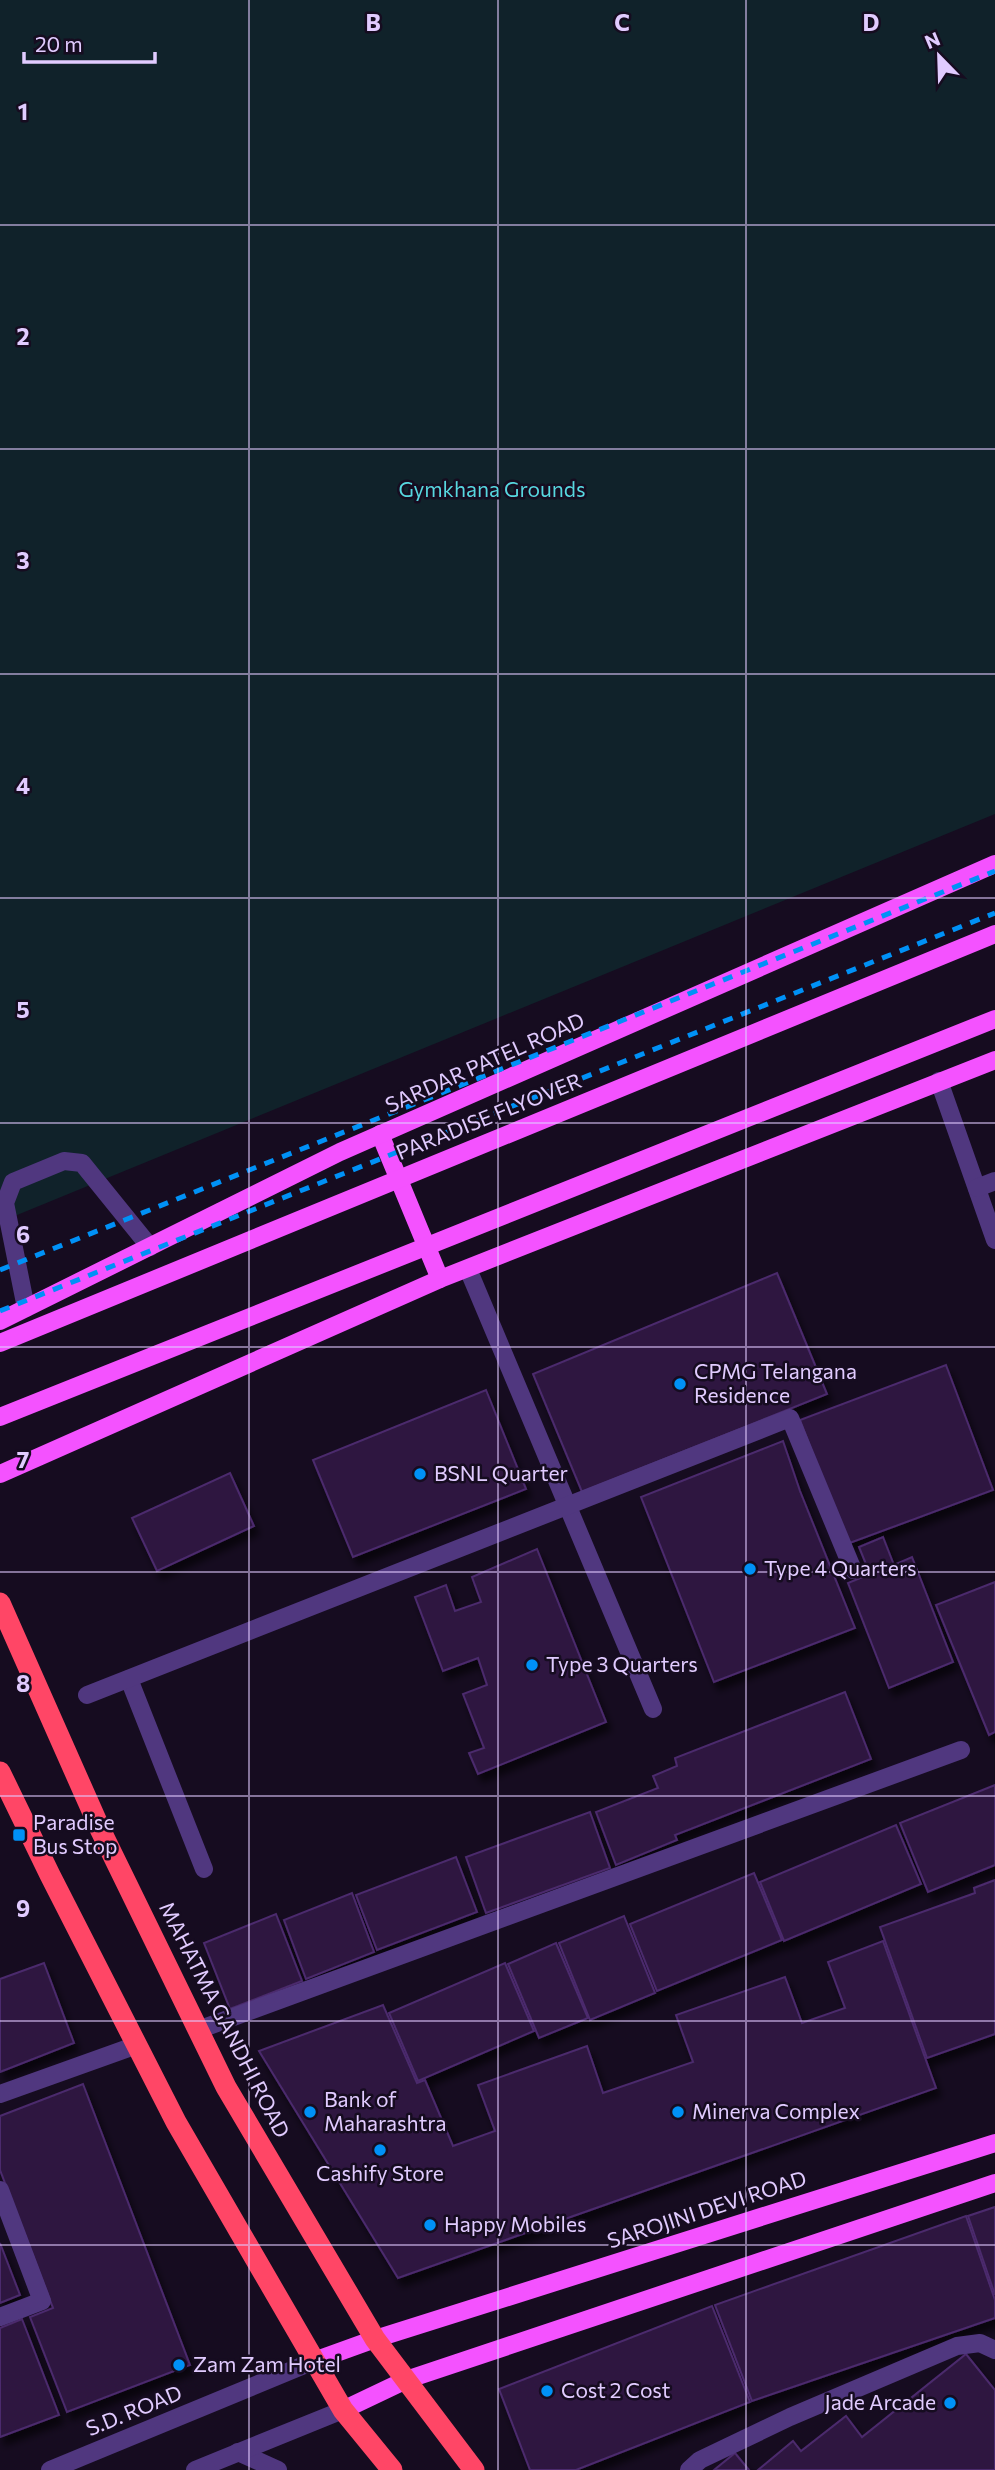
<svg xmlns="http://www.w3.org/2000/svg" width="995" height="2470" viewBox="0 0 995 2470" font-family="Commissioner,sans-serif">
<style>
.green{fill:#10222a}
.building{fill:#2d1941;stroke:#4c2a6d;stroke-width:2;filter:url(#shadow)}
.lines{fill:none;stroke-linecap:round;stroke-linejoin:round}
.minor{stroke:#50377f;stroke-width:18}
.major{stroke:#f452ff;stroke-width:18}
.highway{stroke:#ff4666;stroke-width:21}
.rail{stroke:#0091f6;stroke-width:5;stroke-dasharray:10 9;stroke-linecap:butt}
.major-bridge{stroke:#f452ff;stroke-width:18}
.grid{fill:none;stroke:#e1cbff;stroke-width:2;stroke-opacity:0.55}
.poi-dot{fill:#0091f6;stroke:#160c20;stroke-width:2.5}
.labels{text-anchor:middle;stroke-width:5;stroke-linejoin:round;paint-order:stroke}
.park-label{font-size:21px;fill:#57d7df;stroke:#160c20}
.street-label{font-size:21px;fill:#e1cbff;stroke:#160c20}
.poi-label{font-size:21px;fill:#e1cbff;stroke:#160c20;text-anchor:start}
.grid-label{font-size:23px;text-anchor:middle;font-weight:bold;fill:#e1cbff;stroke:#160c20;stroke-width:5;stroke-linejoin:round;paint-order:stroke}
</style>
<defs>
<filter id="shadow"><feDropShadow dx="4.5" dy="8" stdDeviation="3.5" flood-color="#0009"/></filter>
</defs>
<rect width="100%" height="100%" fill="#160c20"/>
<polygon class="green" points="0,0 995,0 995,814 0,1222"/>
<g class="building">
<polygon points="777,1273 827,1394 582,1492 533,1374"/>
<polygon points="946,1365 993,1490 847,1544 800,1420"/>
<polygon points="486,1390 526,1489 353,1557 313,1460"/>
<polygon points="783,1441 800,1491 855,1628 714,1682 641,1497"/>
<polygon points="230,1473 254,1526 157,1571 132,1518"/>
<polygon points="883,1537 894,1565 912,1557 953,1662 889,1688 848,1583 870,1574 859,1547"/>
<polygon points="537,1549 606,1722 478,1774 469,1753 484,1748 463,1694 487,1685 478,1658 443,1671 415,1597 446,1585 455,1611 481,1602 472,1577"/>
<polygon points="995,1582 995,1732 989,1735 936,1605"/>
<polygon points="845,1692 871,1759 675,1835 677,1840 616,1865 596,1812 658,1788 653,1776 677,1766 675,1758"/>
<polygon points="995,1785 995,1865 928,1892 900,1823"/>
<polygon points="590,1812 610,1868 486,1913 466,1857"/>
<polygon points="896,1825 921,1884 784,1941 760,1882"/>
<polygon points="456,1857 477,1912 377,1950 356,1895"/>
<polygon points="754,1873 782,1940 657,1991 630,1924"/>
<polygon points="995,1880 995,2034 927,2058 880,1927 975,1893 974,1888"/>
<polygon points="352,1893 374,1952 306,1979 284,1920"/>
<polygon points="276,1914 302,1981 230,2009 204,1943"/>
<polygon points="624,1916 655,1993 590,2020 559,1943"/>
<polygon points="883,1941 936,2088 398,2278 259,2051 383,2005 417,2083 425,2080 453,2146 495,2131 478,2085 587,2046 603,2093 693,2062 676,2015 785,1977 802,2023 845,2008 828,1962"/>
<polygon points="556,1943 588,2018 539,2038 508,1964"/>
<polygon points="44,1963 74,2043 0,2072 0,1979"/>
<polygon points="505,1963 534,2031 418,2081 389,2013"/>
<polygon points="83,2084 190,2365 67,2412 30,2317 53,2308 0,2170 0,2116"/>
<polygon points="995,2207 995,2295 968,2216"/>
<polygon points="966,2216 995,2300 995,2318 752,2401 715,2305"/>
<polygon points="0,2243 20,2295 0,2303"/>
<polygon points="712,2306 750,2402 576,2470 530,2470 499,2389"/>
<polygon points="22,2319 59,2415 0,2437 0,2328"/>
<polygon points="966,2354 995,2390 995,2470 758,2470 793,2441 801,2451 846,2416 862,2437"/>
<polygon points="735,2453 749,2470 714,2470"/>
</g>
<g class="lines">
<g class="minor">
<polyline points="939,1081 995,1240"/>
<polyline points="977,1188 995,1181"/>
<polyline points="468,1269 653,1709"/>
<polyline points="26,1308 5,1203 13,1182 64,1161 82,1163 150,1247"/>
<polyline points="129,1679 204,1869"/>
<polyline points="87,1695 790,1418 853,1570"/>
<polyline points="198,2030 961,1750"/>
<polyline points="0,2094 137,2045"/>
<polyline points="0,2190 42,2301 0,2317"/>
<polyline points="238,2452 278,2470"/>
<polyline points="50,2470 314,2361"/>
<polyline points="195,2470 343,2410"/>
<polyline points="689,2470 700,2460 790,2417 957,2346 980,2343 995,2350"/>
</g>
<g class="major">
<polyline points="380,1134 440,1279"/>
<polyline points="0,1321 340,1152 995,864"/>
<polyline points="0,1474 440,1279 995,1060"/>
<polyline points="314,2361 375,2339 995,2143"/>
<polyline points="343,2410 406,2380 995,2183"/>
</g>
<g class="highway">
<polyline points="0,1603 101,1831 226,2087 375,2339 474,2470"/>
<polyline points="0,1772 50,1875 176,2122 343,2410 392,2470"/>
</g>
<g class="rail">
<polyline points="0,1270 995,871"/>
<polyline points="0,1311 995,913"/>
</g>
<g class="major-bridge">
<polyline points="0,1343 995,934"/>
<polyline points="0,1417 995,1019"/>
</g>
</g>
<path class="grid" d="M249 0V2470M498 0V2470M746 0V2470M0 225H995M0 449H995M0 674H995M0 898H995M0 1123H995M0 1347H995M0 1572H995M0 1796H995M0 2021H995M0 2245H995"/>
<g class="poi-dot">
<circle cx="680" cy="1384" r="7"/>
<circle cx="420" cy="1474" r="7"/>
<circle cx="750" cy="1569" r="7"/>
<circle cx="532" cy="1665" r="7"/>
<rect x="12" y="1828" width="14" height="14" rx="3.5"/>
<circle cx="310" cy="2112" r="7"/>
<circle cx="678" cy="2112" r="7"/>
<circle cx="380" cy="2150" r="7"/>
<circle cx="430" cy="2225" r="7"/>
<circle cx="179" cy="2365" r="7"/>
<circle cx="547" cy="2391" r="7"/>
<circle cx="950" cy="2403" r="7"/>
</g>
<g class="labels">
<g class="park-label">
<text x="492" y="497">Gymkhana Grounds</text>
</g>
<g class="street-label">
<text transform="translate(485 1063) rotate(-24)" y="7">SARDAR PATEL ROAD</text>
<text transform="translate(489 1117) rotate(-22)" y="7">PARADISE FLYOVER</text>
<text transform="translate(224 2020) rotate(63)" y="7">MAHATMA GANDHI ROAD</text>
<text transform="translate(707 2210) rotate(-18)" y="7">SAROJINI DEVI ROAD</text>
<text transform="translate(134 2411) rotate(-22)" y="7">S.D. ROAD</text>
</g>
<g class="poi-label">
<text x="694" y="1379">CPMG Telangana<tspan x="694" dy="24">Residence</tspan></text>
<text x="434" y="1481">BSNL Quarter</text>
<text x="764" y="1576">Type 4 Quarters</text>
<text x="546" y="1672">Type 3 Quarters</text>
<text x="33" y="1830">Paradise<tspan x="33" dy="24">Bus Stop</tspan></text>
<text x="324" y="2107">Bank of<tspan x="324" dy="24">Maharashtra</tspan></text>
<text x="692" y="2119">Minerva Complex</text>
<text x="380" y="2181" text-anchor="middle">Cashify Store</text>
<text x="444" y="2232">Happy Mobiles</text>
<text x="193" y="2372">Zam Zam Hotel</text>
<text x="561" y="2398">Cost 2 Cost</text>
<text x="936" y="2410" text-anchor="end">Jade Arcade</text>
</g>
</g>
<g class="grid-label">
<text x="373" y="31">B</text>
<text x="622" y="31">C</text>
<text x="871" y="31">D</text>
<text x="23" y="120">1</text>
<text x="23" y="345">2</text>
<text x="23" y="569">3</text>
<text x="23" y="794">4</text>
<text x="23" y="1018">5</text>
<text x="23" y="1243">6</text>
<text x="23" y="1468">7</text>
<text x="23" y="1692">8</text>
<text x="23" y="1917">9</text>
</g>
<g transform="translate(939 56) rotate(337)" stroke="#160c20" stroke-width="5" paint-order="stroke">
<path d="M0-5L12 26L0 18L-12 26Z" fill="#e1cbff"/>
<text y="-10" font-size="19" font-weight="bold" text-anchor="middle" fill="#e1cbff">N</text>
</g>
<path d="M24 52v10h131v-10" fill="none" stroke="#e1cbff" stroke-width="3.5"/>
<text x="35" y="52" font-size="21" fill="#e1cbff" stroke="#160c20" stroke-width="5" paint-order="stroke">20 m</text>
</svg>
